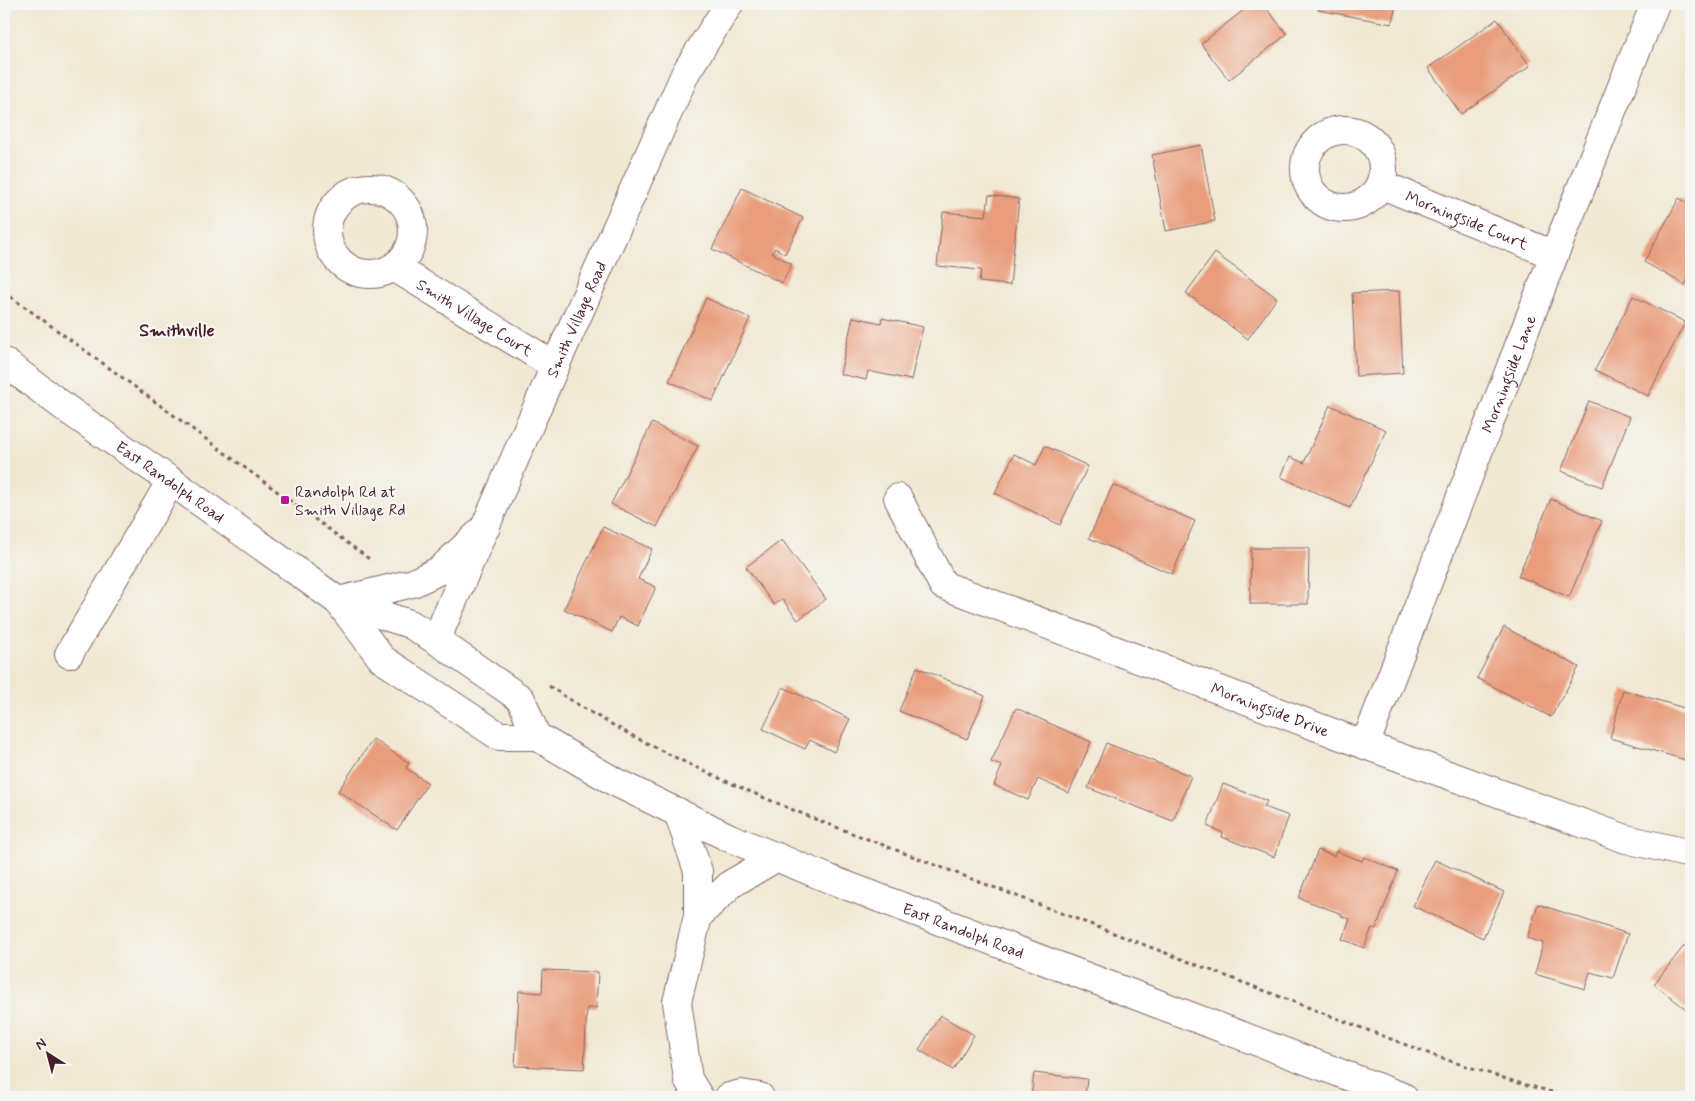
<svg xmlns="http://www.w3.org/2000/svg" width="1695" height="1101" viewBox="0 0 1695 1101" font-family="Mynerve,sans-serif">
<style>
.building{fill:#e99d7b}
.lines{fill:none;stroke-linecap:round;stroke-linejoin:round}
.minor-casing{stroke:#846566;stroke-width:30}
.major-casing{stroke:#846566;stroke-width:30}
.path{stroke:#846566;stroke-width:3;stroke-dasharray:4 4;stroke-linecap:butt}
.minor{stroke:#fff;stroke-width:28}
.major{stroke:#fff;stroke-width:28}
.poi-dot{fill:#b5179e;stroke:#f6f6f2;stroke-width:2}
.labels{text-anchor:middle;stroke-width:4.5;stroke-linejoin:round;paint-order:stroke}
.street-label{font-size:16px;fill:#4a1f2b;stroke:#f6f6f2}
.poi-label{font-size:16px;fill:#4a1f2b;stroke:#f6f6f2;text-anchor:start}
.neighbourhood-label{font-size:18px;font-weight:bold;fill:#4a1f2b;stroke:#f6f6f2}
</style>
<rect width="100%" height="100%" fill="#f6f6f2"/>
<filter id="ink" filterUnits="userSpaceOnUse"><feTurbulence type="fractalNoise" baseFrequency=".02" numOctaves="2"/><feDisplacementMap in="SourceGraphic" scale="10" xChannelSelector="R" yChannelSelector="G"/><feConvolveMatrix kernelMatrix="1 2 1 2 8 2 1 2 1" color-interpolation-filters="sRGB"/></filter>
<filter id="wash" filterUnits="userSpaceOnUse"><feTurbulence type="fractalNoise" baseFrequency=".0096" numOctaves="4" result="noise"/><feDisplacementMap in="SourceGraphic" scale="20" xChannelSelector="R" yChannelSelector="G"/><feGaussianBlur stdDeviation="1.12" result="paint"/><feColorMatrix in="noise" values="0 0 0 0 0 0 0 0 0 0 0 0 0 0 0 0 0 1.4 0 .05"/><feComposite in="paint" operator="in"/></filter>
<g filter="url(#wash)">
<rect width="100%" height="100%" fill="#f1e8d3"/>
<g id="blocks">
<g class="building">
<polygon points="1251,4 1263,4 1287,34 1229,80 1201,44"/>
<polygon points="1319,4 1396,4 1392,24 1318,10"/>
<polygon points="1497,19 1530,66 1461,114 1428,68"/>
<polygon points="1201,145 1215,221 1166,231 1152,155"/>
<polygon points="742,188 803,218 785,254 775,248 772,253 792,264 782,283 712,249"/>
<polygon points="989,195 1019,199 1010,285 979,282 981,270 937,266 943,212 986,216"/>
<polygon points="1679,198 1691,205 1691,273 1685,285 1644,262"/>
<polygon points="1215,253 1277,298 1248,339 1186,293"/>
<polygon points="1399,291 1403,373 1356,376 1352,293"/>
<polygon points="1633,296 1685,322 1648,396 1595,370"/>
<polygon points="706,298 750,318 713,401 669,381"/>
<polygon points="853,317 881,323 882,318 923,327 911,380 868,371 866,380 840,374"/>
<polygon points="1589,401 1630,417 1602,487 1561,471"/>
<polygon points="1330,405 1386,430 1350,508 1281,477 1290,457 1304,463"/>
<polygon points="652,423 698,446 657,527 611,504"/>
<polygon points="1045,446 1088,466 1060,525 995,493 1014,454 1036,465"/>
<polygon points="1113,485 1195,521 1172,574 1089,538"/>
<polygon points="1551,499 1602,521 1569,597 1518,576"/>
<polygon points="603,527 652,549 638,579 656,587 638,626 619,617 612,632 564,609"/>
<polygon points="782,540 826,599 798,620 782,599 774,605 746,567"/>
<polygon points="1251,548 1309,548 1308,604 1250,604"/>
<polygon points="1504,627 1579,667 1551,717 1477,678"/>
<polygon points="917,667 985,696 967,739 899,711"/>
<polygon points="783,687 850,719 834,752 810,740 805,749 763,729"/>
<polygon points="1623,690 1691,710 1691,753 1689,761 1610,738"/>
<polygon points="1016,708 1091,742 1069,793 1038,779 1028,800 994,785 1002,766 991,762"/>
<polygon points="373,739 409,763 406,768 428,783 397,830 338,791"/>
<polygon points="1106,743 1191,776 1173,821 1088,788"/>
<polygon points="1223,784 1267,801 1264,807 1289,816 1274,857 1222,837 1223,833 1207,826"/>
<polygon points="1318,850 1334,856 1336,851 1362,861 1364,857 1398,871 1376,929 1372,928 1364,948 1342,939 1350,919 1341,916 1342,914 1299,898"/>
<polygon points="1435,860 1504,892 1483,938 1413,906"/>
<polygon points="1538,904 1628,934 1613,978 1590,972 1585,989 1535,974 1543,943 1527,938"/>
<polygon points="1684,946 1691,951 1691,1013 1654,984"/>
<polygon points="543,970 598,972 596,1008 587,1008 584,1069 515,1066 519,991 542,993"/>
<polygon points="940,1015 974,1035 953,1070 919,1050"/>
<polygon points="1034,1073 1087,1079 1085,1097 1031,1097"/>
</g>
</g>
</g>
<g filter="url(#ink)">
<use href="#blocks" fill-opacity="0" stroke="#846566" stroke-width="1"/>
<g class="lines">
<g class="minor-casing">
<g id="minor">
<circle cx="1344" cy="169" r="39"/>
<path id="s1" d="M1380 184 1554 255"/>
<circle cx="370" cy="231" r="43"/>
<path id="s2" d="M394 267 555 366"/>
<path id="s3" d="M898 498 943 585 1365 745 1626 839 1691 854"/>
<path id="s4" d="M436 640 555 366 686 72 729 4"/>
<polyline points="69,654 171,481"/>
<path id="s5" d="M1365 745 1554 255 1655 4"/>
<polyline points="678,812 698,871 698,916 677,1002 688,1079 699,1097"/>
<polyline points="698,916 731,884 777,857"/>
<polyline points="729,1097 741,1094 760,1097"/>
</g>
</g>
<g class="major-casing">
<g id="major">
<path id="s6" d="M4 362 71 412 171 481 338 601 382 659 499 736H536L615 782 730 838 832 880 1403 1097"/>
<polyline points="338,601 410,624 436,640 521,699 536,736"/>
<polyline points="338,601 413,583 440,570 486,527"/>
</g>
</g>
<g class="path">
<polyline points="4,292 97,359 372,561"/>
<path d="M549 686C631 741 723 781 815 819L1438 1057 1519 1083 1571 1097"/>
</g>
<use href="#minor" class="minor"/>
<use href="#major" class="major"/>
</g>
</g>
<rect class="poi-dot" x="280" y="495" width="10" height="10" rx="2.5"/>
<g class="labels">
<g class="street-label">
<text dy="6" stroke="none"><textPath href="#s1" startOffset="94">Morningside Court</textPath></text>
<text dy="6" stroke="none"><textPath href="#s2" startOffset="95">Smith Village Court</textPath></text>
<text dy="6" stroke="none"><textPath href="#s4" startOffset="350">Smith Village Road</textPath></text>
<text dy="6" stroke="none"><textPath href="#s5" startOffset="398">Morningside Lane</textPath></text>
<text dy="6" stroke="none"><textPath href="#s6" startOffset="205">East Randolph Road</textPath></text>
<text dy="6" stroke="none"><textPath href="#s3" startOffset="448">Morningside Drive</textPath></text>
<text dy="6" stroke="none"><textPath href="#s6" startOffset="1131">East Randolph Road</textPath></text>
</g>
<g class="poi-label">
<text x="295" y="497">Randolph Rd at<tspan x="295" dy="18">Smith Village Rd</tspan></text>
</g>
<g class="neighbourhood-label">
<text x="177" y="336">Smithville</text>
</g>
</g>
<rect width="1695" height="1101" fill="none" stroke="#f6f6f2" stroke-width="20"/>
<g transform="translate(48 1054) rotate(324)" stroke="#f6f6f2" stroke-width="4" paint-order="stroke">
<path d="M0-4L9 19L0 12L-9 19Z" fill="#4a1f2b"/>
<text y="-8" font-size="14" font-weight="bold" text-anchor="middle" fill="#4a1f2b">N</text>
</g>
</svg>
